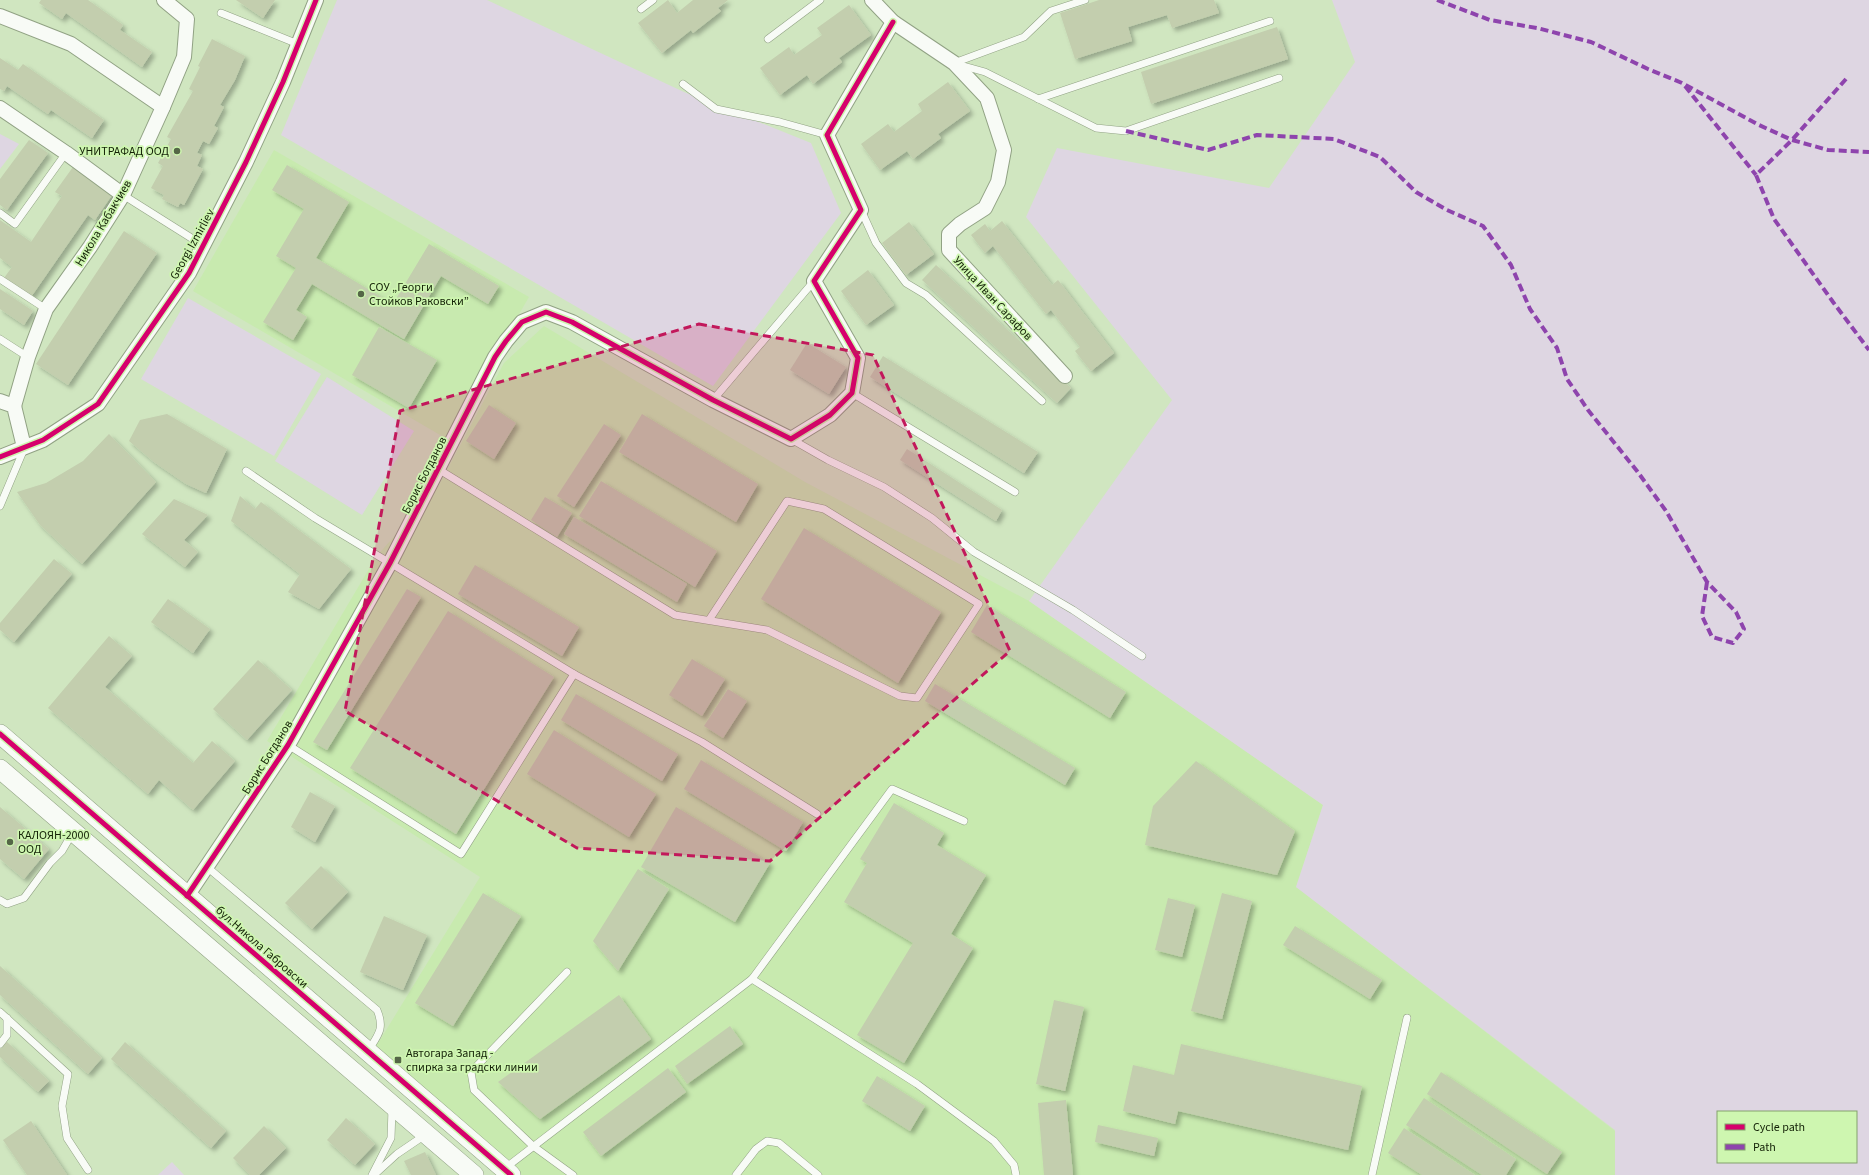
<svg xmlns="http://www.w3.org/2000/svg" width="1869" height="1175" viewBox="0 0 1869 1175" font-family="'Source Sans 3',sans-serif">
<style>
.built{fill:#c8eaaf}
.green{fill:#ded6e2;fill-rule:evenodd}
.building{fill:#c3ceae;filter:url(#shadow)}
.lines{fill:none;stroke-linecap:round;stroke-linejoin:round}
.lane-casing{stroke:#91a284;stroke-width:8}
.street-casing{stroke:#91a284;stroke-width:16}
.secondary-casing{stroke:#91a284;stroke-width:20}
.lane{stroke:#f8fbf6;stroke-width:7}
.street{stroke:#f8fbf6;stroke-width:14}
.secondary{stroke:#f8fbf6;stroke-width:19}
.quiet{stroke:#8e44ad;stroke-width:4;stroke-dasharray:8 4;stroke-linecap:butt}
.cycleway-casing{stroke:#cef6b0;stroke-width:8}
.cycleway{stroke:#d6006c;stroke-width:5}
.marked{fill:#c2185b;fill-opacity:0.2;stroke:#c2185b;stroke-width:3;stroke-dasharray:8 5;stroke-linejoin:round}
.poi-dot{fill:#556647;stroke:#cef6b0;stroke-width:1.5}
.labels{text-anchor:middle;stroke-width:3.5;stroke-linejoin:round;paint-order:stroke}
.poi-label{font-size:12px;fill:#132106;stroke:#cef6b0;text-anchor:start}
.street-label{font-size:12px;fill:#132106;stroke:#cef6b0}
</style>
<defs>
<filter id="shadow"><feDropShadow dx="3.5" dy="3.5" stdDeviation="2" flood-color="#0004"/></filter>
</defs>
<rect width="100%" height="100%" fill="#d0e6c0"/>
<g class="built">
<polygon points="274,150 529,297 447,439 193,291"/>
<polygon points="544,326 805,482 1029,601 1323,805 1296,887 1615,1131 1615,1175 511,1175 368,1052 380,1040 480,877 267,741 376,557 439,485 504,363"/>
</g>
<g class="green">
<polygon points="337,0 487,0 684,92 811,143 841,213 713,386 281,135"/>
<path d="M1332 0H1869V1175H1615V1130L1296 887 1323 805 1029 601 1172 400 1026 217 1057 148 1269 188 1355 62ZM1718 1112H1856V1162H1718Z"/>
<polygon points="0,134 19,144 0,169"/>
<polygon points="188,298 321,374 274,456 141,379"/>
<polygon points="327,377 414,431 362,515 275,461"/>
<polygon points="172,1162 184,1175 158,1175"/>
</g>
<g class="building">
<polygon points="41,0 88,0 123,25 120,30 152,52 142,67 66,13 62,19 39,3"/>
<polygon points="236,0 275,0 263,18"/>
<polygon points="668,0 677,13 693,0 728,0 718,8 721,11 693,33 691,30 662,53 638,23"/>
<polygon points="1099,0 1214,0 1219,13 1172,28 1167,15 1128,27 1132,41 1075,59 1060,13"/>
<polygon points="849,5 871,35 839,58 842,62 813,84 807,75 780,95 760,68 789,47 794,55 822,35 817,28"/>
<polygon points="1277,27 1288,59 1151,104 1141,72"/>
<polygon points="212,39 245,56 235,80 220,105 224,107 214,126 218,128 209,144 203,141 197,153 202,155 197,166 203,169 184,205 180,203 178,207 162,199 164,195 151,188 163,166 158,163 171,139 167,137 193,91 189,89 200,67 198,66"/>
<polygon points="0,58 18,70 23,64 104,120 92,138 51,110 48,114 7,86 4,91 0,89"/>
<polygon points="948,82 970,111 938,134 941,138 913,159 907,151 880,170 861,144 888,124 894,132 922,111 918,104"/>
<polygon points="29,140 48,153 7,210 0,205 0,179"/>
<polygon points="287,165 349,202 316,258 393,304 429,244 499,286 488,304 441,276 404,339 312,284 296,310 307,317 293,340 263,322 296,268 276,256 304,209 272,190"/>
<polygon points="73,167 112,195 95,220 88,215 31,297 4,278 12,267 0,258 0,220 31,242 62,196 55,192"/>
<polygon points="1002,221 1052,285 1058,280 1114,353 1091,371 1075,351 1080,347 1051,310 1046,314 993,246 985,253 971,235 985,224 990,231"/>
<polygon points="909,222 934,254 906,275 882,243"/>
<polygon points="124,231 157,253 68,385 36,364"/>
<polygon points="936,265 1071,388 1057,403 922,280"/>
<polygon points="868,270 894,305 866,325 841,291"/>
<polygon points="0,289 33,311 24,325 0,309"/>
<polygon points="379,327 437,360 409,408 352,375"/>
<polygon points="807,343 846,367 829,394 790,370"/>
<polygon points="883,356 1038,452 1024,473 870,377"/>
<polygon points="489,405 516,423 494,459 466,441"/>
<polygon points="167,414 227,449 206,493 186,484 154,462 129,441 140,420"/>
<polygon points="642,414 758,484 736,522 619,452"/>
<polygon points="604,424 621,435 574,507 557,496"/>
<polygon points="109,434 156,482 82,564 40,525 17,492 46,483 83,461"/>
<polygon points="907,449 1002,510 996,521 900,460"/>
<polygon points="601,481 717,551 695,587 579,516"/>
<polygon points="240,496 255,509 261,502 351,569 319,609 288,592 300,574 231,521"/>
<polygon points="545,497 572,513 557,537 531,520"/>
<polygon points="174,499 208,515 184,540 198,552 185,567 142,534"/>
<polygon points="574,517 687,584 677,602 564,534"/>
<polygon points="804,528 941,612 898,683 761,599"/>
<polygon points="54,559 72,574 14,642 0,630 0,623"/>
<polygon points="475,565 579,627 562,656 458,594"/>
<polygon points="407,589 421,597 327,750 313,742"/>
<polygon points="168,599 210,629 193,653 151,622"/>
<polygon points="987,605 1126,692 1110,718 971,632"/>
<polygon points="448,611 554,677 456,834 350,768"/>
<polygon points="109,636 132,656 105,687 193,763 212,741 235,761 193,810 159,780 148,794 48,708"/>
<polygon points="692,659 725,679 702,716 669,695"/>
<polygon points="258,660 292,690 247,740 213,709"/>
<polygon points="935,684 1075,768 1065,785 925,701"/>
<polygon points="728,689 747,701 723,738 704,726"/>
<polygon points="576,694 678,754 662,781 561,720"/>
<polygon points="554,730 656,794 629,837 527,774"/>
<polygon points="701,760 803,822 786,851 684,789"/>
<polygon points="1196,761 1295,831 1277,875 1145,845 1153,806"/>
<polygon points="310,792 335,806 315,842 291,827"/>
<polygon points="894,803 944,833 937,845 986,875 951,934 973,948 904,1063 857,1035 913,943 844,902 867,863 860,859"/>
<polygon points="0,807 49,849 24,879 0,859"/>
<polygon points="676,807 770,863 735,922 641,867"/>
<polygon points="321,866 348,892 312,929 285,903"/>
<polygon points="638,869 669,889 618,971 593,941"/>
<polygon points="483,893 521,916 453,1026 415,1003"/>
<polygon points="1222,893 1252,901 1222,1019 1191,1011"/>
<polygon points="1168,898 1195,905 1182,957 1155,950"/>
<polygon points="384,916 427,935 403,990 360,972"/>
<polygon points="1295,926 1382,980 1370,999 1283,945"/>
<polygon points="0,966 102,1058 88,1074 0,995"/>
<polygon points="619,995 651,1039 540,1119 498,1082"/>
<polygon points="1054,1000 1084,1007 1065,1091 1036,1084"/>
<polygon points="730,1026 743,1044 687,1084 675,1066"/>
<polygon points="7,1042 49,1081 38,1092 0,1057 0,1049"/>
<polygon points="125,1042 226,1131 211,1148 111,1059"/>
<polygon points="1181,1044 1362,1086 1348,1150 1178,1111 1175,1124 1123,1111 1133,1065 1174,1075"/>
<polygon points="668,1068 686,1092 601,1156 583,1132"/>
<polygon points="1441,1072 1562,1152 1547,1174 1427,1094"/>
<polygon points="877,1076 925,1106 910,1131 862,1101"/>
<polygon points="1424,1098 1516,1159 1506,1175 1482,1175 1406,1125"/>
<polygon points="1066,1100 1073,1175 1044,1175 1038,1103"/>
<polygon points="346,1118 375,1144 355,1165 327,1140"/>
<polygon points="31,1121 67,1175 27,1175 3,1140"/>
<polygon points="1098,1125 1158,1138 1154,1156 1095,1142"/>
<polygon points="264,1126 286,1148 259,1175 250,1175 233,1158"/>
<polygon points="1404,1128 1475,1175 1422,1175 1388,1153"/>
<polygon points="425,1152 436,1175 411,1175 404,1161"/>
</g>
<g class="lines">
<g class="lane-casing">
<g id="lane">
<polyline points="641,9 653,0"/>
<polyline points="221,13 298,44"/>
<polyline points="768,39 820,0"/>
<polyline points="954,63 1024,37 1051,11 1085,0"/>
<polyline points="960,65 985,72 1096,128 1126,131 1279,78"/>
<polyline points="683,84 716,109 780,122 827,135"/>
<polyline points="1038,99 1270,21"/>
<polyline points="123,195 204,246"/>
<polyline points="861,210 876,243 906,283 926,295 1042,401"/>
<polyline points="0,213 15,224 66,153"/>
<polyline points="0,279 46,309"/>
<polyline points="0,339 28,357"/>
<polyline points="852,393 1015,492"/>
<polyline points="713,400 814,281"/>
<polyline points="791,439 828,460 884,487 932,518 974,552 1073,610 1142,656"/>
<polyline points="438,469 675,615 767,630 900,696 917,698 979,604 824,509 787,501 709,620"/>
<polyline points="246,471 315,518 390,563 574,674 702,742 817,814"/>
<polyline points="0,506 24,449"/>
<polyline points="288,745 461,854 574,674"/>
<path d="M207 867 377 1010C385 1029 378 1035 368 1051"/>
<polyline points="0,900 7,904 24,898 50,863 62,851 73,832"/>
<polyline points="567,972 471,1072 474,1090 533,1146 573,1175"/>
<polyline points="752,979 917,1084 994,1141 1014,1165 1016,1175"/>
<polyline points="0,1012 68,1074 62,1106 67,1138 88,1170"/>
<polyline points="0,1044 7,1035 7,1018"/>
<polyline points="504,1169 752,979 892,789 964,821"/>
<polyline points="375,1174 397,1154 425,1135"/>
<polyline points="372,1175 391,1138 392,1109"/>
<polyline points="736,1175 756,1149 767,1141 779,1143 818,1175"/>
<polyline points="1372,1175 1407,1018"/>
</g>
</g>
<g class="street-casing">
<g id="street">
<polyline points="872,0 893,22 954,63 987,98 1004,150 998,182 985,208 960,224 949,234 949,250 1065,376"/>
<polyline points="0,16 71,44 163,107"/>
<polyline points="0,108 66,153 123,195"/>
<polyline points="0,401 14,406 24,447"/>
<polyline points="14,406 28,357 46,309 90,247 123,195 163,107 184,57 187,19 164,0"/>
<polyline points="0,457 43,440 98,404 189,273 246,162 283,82 316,0"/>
<polyline points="187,896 288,745 390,563 495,357 506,341 522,322 546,312 572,322 713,400 791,439 830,415 852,393 858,358 814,281 861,210 827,135 893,22"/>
</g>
</g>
<g class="secondary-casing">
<g id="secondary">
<polyline points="0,734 511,1175"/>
<polyline points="0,769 474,1175"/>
</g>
</g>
<use href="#lane" class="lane"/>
<use href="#street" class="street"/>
<use href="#secondary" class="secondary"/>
<g class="quiet">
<polyline points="1437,0 1490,20 1537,28 1591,42 1648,69 1682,83 1759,125 1792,140 1828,150 1869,152"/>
<polyline points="1846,79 1792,140 1756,175 1774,219 1833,302 1869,350"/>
<polyline points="1685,86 1756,175"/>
<polyline points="1126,131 1208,150 1257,135 1334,139 1380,157 1416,192 1447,210 1483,226 1511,265 1530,309 1557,348 1567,379 1588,410 1637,471 1666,511 1707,582 1736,612 1744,629 1733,643 1712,637 1702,616 1707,582"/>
</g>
<g class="cycleway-casing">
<g id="cycleway">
<polyline points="0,457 43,440 98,404 189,273 246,162 283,82 316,0"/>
<polyline points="0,734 511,1175"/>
<polyline points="187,896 288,745 390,563 495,357 506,341 522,322 546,312 572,322 713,400 791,439 830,415 852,393 858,358 814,281 861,210 827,135 893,22"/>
</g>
</g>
<use href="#cycleway" class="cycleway"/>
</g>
<path class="marked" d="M699 324 873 355 1010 651 770 861 577 848 345 711 400 411Z"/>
<g class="poi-dot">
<circle cx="177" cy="151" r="4"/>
<circle cx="361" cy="294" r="4"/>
<circle cx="10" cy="842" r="4"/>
<rect x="394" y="1056" width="8" height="8" rx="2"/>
</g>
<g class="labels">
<g class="poi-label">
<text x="169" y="155" text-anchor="end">УНИТРАФАД ООД</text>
<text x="369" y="291">СОУ „Георги<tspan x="369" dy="14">Стойков Раковски”</tspan></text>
<text x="18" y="839">КАЛОЯН-2000<tspan x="18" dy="14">ООД</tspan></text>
<text x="406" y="1057">Автогара Запад -<tspan x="406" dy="14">спирка за градски линии</tspan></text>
</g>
<g class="street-label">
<text transform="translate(103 223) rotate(-59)" y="4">Никола Кабакчиев</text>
<text transform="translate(192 244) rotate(-61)" y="4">Georgi Izmirliev</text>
<text transform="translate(993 298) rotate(47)" y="4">Улица Иван Сарафов</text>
<text transform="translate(424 475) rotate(-63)" y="4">Борис Богданов</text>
<text transform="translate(267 757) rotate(-58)" y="4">Борис Богданов</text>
<text transform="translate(262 947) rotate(41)" y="4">бул.Никола Габровски</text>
</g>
</g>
<rect x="1717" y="1111" width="140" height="52" fill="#cef6b0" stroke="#83a16c"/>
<rect x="1725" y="1124" width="20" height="6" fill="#d6006c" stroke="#83a16c"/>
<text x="1753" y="1131" font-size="12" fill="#132106">Cycle path</text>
<rect x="1725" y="1144" width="20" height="6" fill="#8e44ad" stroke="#83a16c"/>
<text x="1753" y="1151" font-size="12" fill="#132106">Path</text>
</svg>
